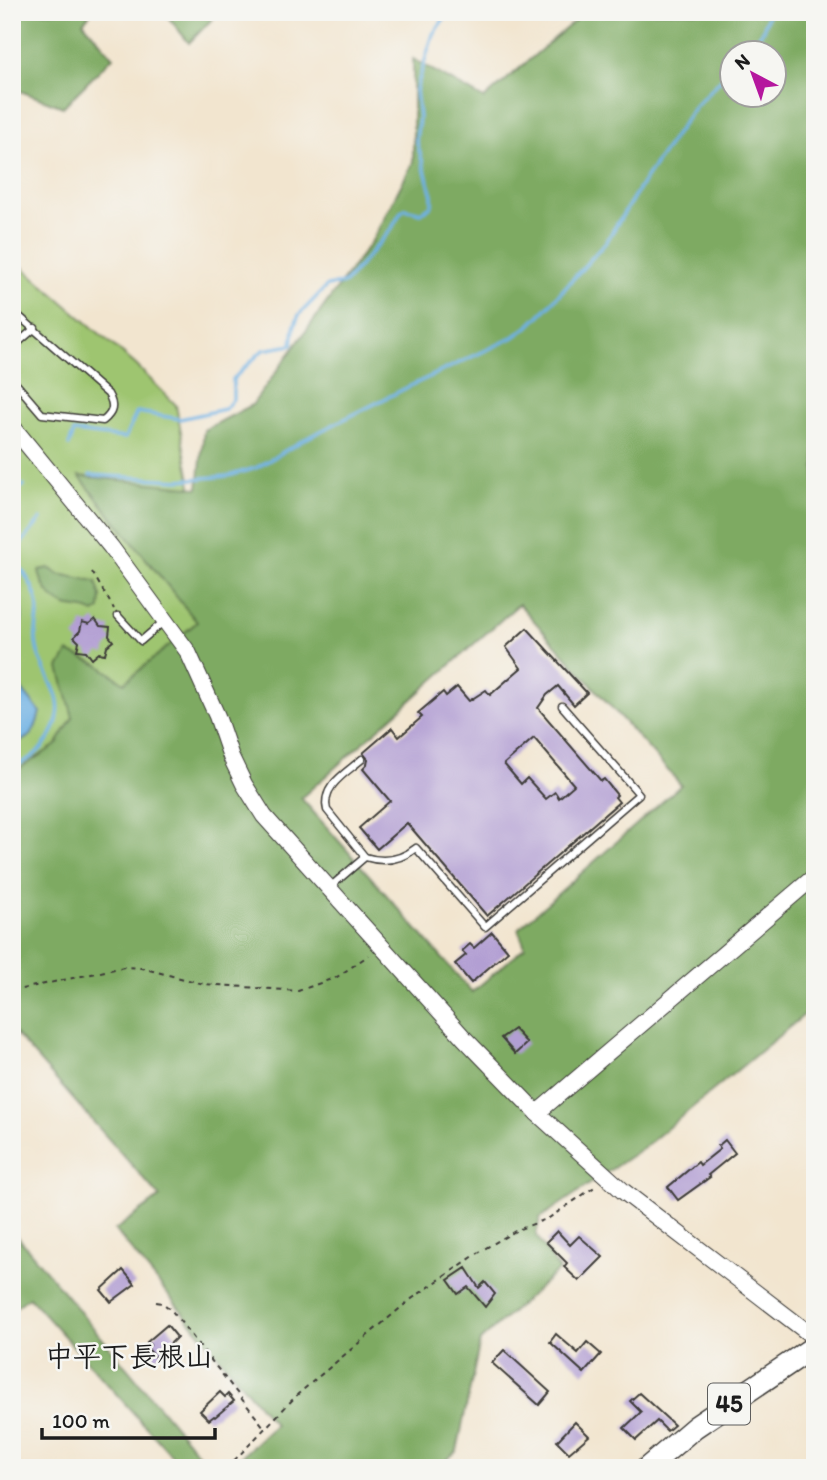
<svg xmlns="http://www.w3.org/2000/svg" width="827" height="1480" viewBox="0 0 827 1480" font-family="Itim,'Klee One',sans-serif">
<style>
.green{fill:#9ec570;stroke:#5d7046;stroke-width:2}
.forest{fill:#7eaa62;stroke:#4d633f;stroke-width:2;fill-rule:evenodd}
.water{fill:#6eb1e3;stroke:#456680;stroke-width:2}
.lines{fill:none;stroke-linecap:round;stroke-linejoin:round}
.stream{stroke:#6eb1e3;stroke-width:3.5}
.building{fill:#b29fd3;fill-rule:evenodd}
.service-casing{stroke:#3c3a37;stroke-width:9}
.tertiary-casing{stroke:#3c3a37;stroke-width:18}
.trunk-casing{stroke:#3c3a37;stroke-width:24}
.path{stroke:#3c3a37;stroke-width:2;stroke-dasharray:5 5;stroke-linecap:butt}
.service{stroke:#fff;stroke-width:6}
.tertiary{stroke:#fff;stroke-width:16}
.trunk{stroke:#fff;stroke-width:21}
.labels{text-anchor:middle;stroke-width:5;stroke-linejoin:round;paint-order:stroke}
.shield{fill:#f6f6f2;stroke:#5d5d5c;stroke-width:2}
.shield-label{font-size:24px;font-weight:bold;fill:#1c1c1c}
.neighbourhood-label{font-size:28px;font-weight:bold;fill:#1c1c1c;stroke:#f6f6f2}
</style>
<rect width="100%" height="100%" fill="#f6f6f2"/>
<filter id="ink" filterUnits="userSpaceOnUse"><feTurbulence type="fractalNoise" baseFrequency=".0143" numOctaves="2"/><feDisplacementMap in="SourceGraphic" scale="14" xChannelSelector="R" yChannelSelector="G"/><feConvolveMatrix kernelMatrix="1 2 1 2 8 2 1 2 1" color-interpolation-filters="sRGB"/></filter>
<filter id="wash" filterUnits="userSpaceOnUse"><feTurbulence type="fractalNoise" baseFrequency=".00686" numOctaves="4" result="noise"/><feDisplacementMap in="SourceGraphic" scale="28" xChannelSelector="R" yChannelSelector="G"/><feGaussianBlur stdDeviation="1.57" result="paint"/><feColorMatrix in="noise" values="0 0 0 0 0 0 0 0 0 0 0 0 0 0 0 0 0 1.4 0 .05"/><feComposite in="paint" operator="in"/></filter>
<g filter="url(#wash)">
<rect width="100%" height="100%" fill="#f2e5cf"/>
<polygon class="green" points="12,258 136,365 176,405 196,512 225,621 12,791"/>
<g class="forest">
<polygon points="12,12 92,12 83,22 113,57 63,107 12,88"/>
<polygon points="164,12 219,12 189,43"/>
<path d="M585 12H815V1006L647 1145 540 1218 536 1235 559 1270 480 1341 457 1451 437 1468H229L275 1425 115 1230 160 1197 12 1030V773L56 745 73 717 59 668 68 652 99 665 124 683 197 622 79 476 198 488 204 430 252 405 373 239 413 162V59L484 99ZM732 52H774V94H732ZM519 604 681 785 518 929 525 947 472 992 301 798Z"/>
<path d="M49 568 58 574 96 581 101 597 100 609 94 613C82 606 76 609 66 606 51 600 41 586 39 570Z"/>
<polygon points="12,1230 210,1468 183,1468 29,1297 12,1310"/>
</g>
<path class="water" d="M12 591 21 604 22 619 16 642V682L40 712C35 732 32 739 12 744Z"/>
<g class="lines">
<g class="stream">
<polyline points="749,52 763,30 769,12"/>
<polyline points="69,445 74,432 125,438 137,412 180,419 225,409 233,399 233,379 263,350 292,345 294,327 299,315 327,286 345,283 392,228 401,212 405,209 421,213 432,205 432,195 416,139 419,118 416,90 433,34 449,12"/>
<polyline points="90,475 179,480 228,476 256,468 305,439 408,387 512,338 529,326 545,310 606,242 643,182 695,106 732,68"/>
<polyline points="12,494 24,485"/>
<path d="M12 766C40 760 65 725 57 697 51 678 38 662 36 642 35 631 38 620 38 610 38 592 26 576 16 561L19 546 41 519"/>
</g>
</g>
<g id="blocks">
<g class="building">
<polygon points="95,619 100,626 110,627 109,636 113,641 107,646 105,654 99,653 92,659 86,651 77,650 79,642 74,637 80,631 82,622 89,624"/>
<path d="M527 628 587 693 574 705 558 686 547 695 538 708 601 781 604 779 617 795 615 797 619 802 487 916 407 823 377 849 359 828 390 801 363 769 367 765 368 759 363 753 392 728 399 737 422 717 418 713 443 692 446 696 457 687 469 701 486 690 490 695 521 668 506 647ZM534 738 574 785 559 798 555 792 546 799 527 778 521 784 504 764Z"/>
<polygon points="492,932 508,951 471,983 455,964 466,955 462,951 470,944 474,948"/>
<polygon points="514,1029 527,1043 515,1054 501,1038"/>
<polygon points="725,1140 735,1153 708,1175 710,1177 678,1200 668,1187 698,1162 700,1165 720,1149 718,1146"/>
<polygon points="557,1231 570,1245 579,1236 603,1257 579,1281 564,1267 567,1263 546,1242"/>
<polygon points="466,1268 479,1288 485,1282 495,1294 485,1307 468,1287 458,1294 448,1280"/>
<polygon points="123,1270 135,1284 111,1302 101,1290"/>
<polygon points="167,1325 177,1337 156,1358 147,1348 150,1345 147,1342"/>
<polygon points="556,1334 578,1353 587,1342 601,1354 584,1373 550,1342"/>
<polygon points="504,1350 550,1392 539,1405 492,1363"/>
<polygon points="220,1392 225,1397 228,1394 234,1401 215,1417 214,1416 209,1420 200,1411"/>
<polygon points="639,1393 674,1425 667,1431 657,1421 636,1440 624,1428 641,1412 630,1401"/>
<polygon points="575,1422 589,1436 569,1453 557,1441"/>
</g>
</g>
</g>
<g filter="url(#ink)">
<use href="#blocks" fill-opacity="0" stroke="#3c3a37" stroke-width="2"/>
<g class="lines">
<g class="service-casing">
<g id="service">
<path d="M12 310 108 394C115 406 113 413 103 421L42 414 12 379"/>
<polyline points="12,348 35,328"/>
<polyline points="118,616 141,641 163,622"/>
<path d="M365 857C384 863 401 860 416 848L485 927 639 794 562 706"/>
<path d="M330 887 365 857 327 810C321 786 346 773 362 759"/>
</g>
</g>
<g class="tertiary-casing">
<g id="tertiary">
<polyline points="12,426 111,547 188,652 217,716 231,757 244,784 264,816 464,1038 537,1113 623,1191 815,1338"/>
<polyline points="537,1113 815,876"/>
</g>
</g>
<g class="trunk-casing">
<polyline id="trunk" points="647,1468 695,1427 815,1346"/>
</g>
<g class="path">
<polyline points="92,572 114,609"/>
<polyline points="12,991 124,967 141,968 204,984 298,991 337,977 369,955"/>
<polyline points="156,1302 163,1303 172,1311 264,1427"/>
<polyline points="227,1468 298,1394 410,1300 484,1249 517,1230 549,1218 596,1186"/>
</g>
<use href="#service" class="service"/>
<use href="#tertiary" class="tertiary"/>
<use href="#trunk" class="trunk"/>
</g>
</g>
<g class="labels">
<rect class="shield" x="708" y="1383.5" width="42" height="41" rx="5"/>
<g class="shield-label">
<text x="729" y="1412">45</text>
</g>
<g class="neighbourhood-label">
<text x="129" y="1366">中平下長根山</text>
</g>
</g>
<rect width="827" height="1480" fill="none" stroke="#f6f6f2" stroke-width="42"/>
<g transform="translate(753 74) rotate(319)"><circle r="33" fill="#f6f6f2" stroke="#9f9f9c" stroke-width="2"/>
<path d="M0-5L12 26L0 18L-12 26Z" fill="#b5179e"/>
<text y="-10" font-size="19" font-weight="bold" text-anchor="middle" fill="#1c1c1c">N</text>
</g>
<path d="M42 1428v10h173v-10" fill="none" stroke="#1c1c1c" stroke-width="3.5"/>
<text x="52" y="1428" font-size="21" fill="#1c1c1c" stroke="#f6f6f2" stroke-width="5" paint-order="stroke">100 m</text>
</svg>
